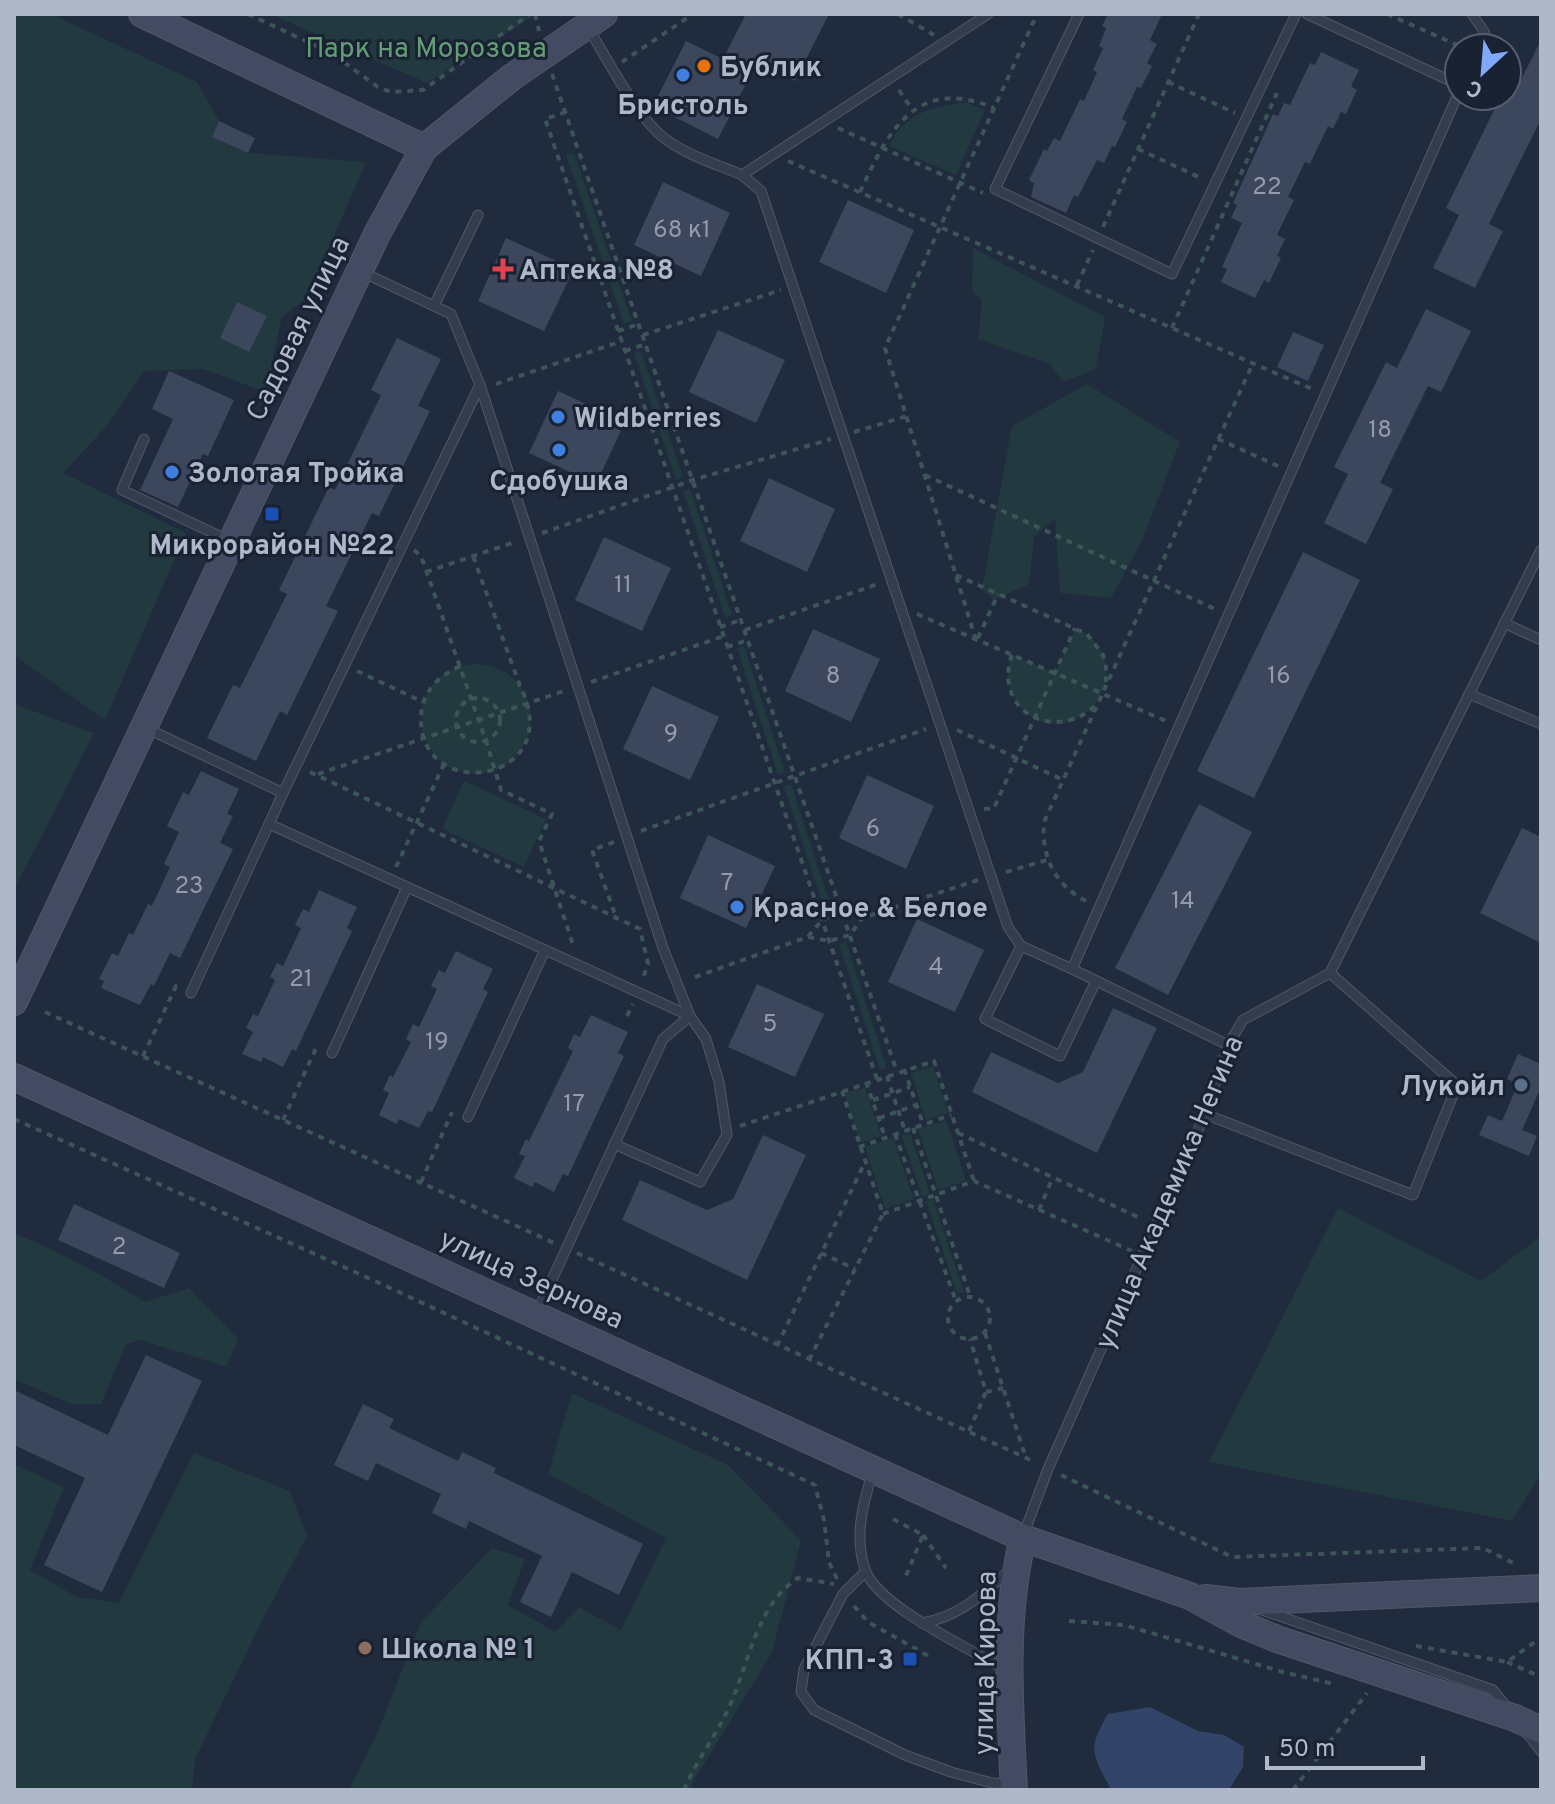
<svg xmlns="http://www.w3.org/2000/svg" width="1555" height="1804" viewBox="0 0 1555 1804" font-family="Overpass,sans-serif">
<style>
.green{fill:#22393f}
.water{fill:#324467}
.building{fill:#3c475e}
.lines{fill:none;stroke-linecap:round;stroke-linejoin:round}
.lane-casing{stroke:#4f5868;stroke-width:11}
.secondary-casing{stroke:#4f5868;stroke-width:28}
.path{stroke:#3d5559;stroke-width:4;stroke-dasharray:6 6;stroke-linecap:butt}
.lane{stroke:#343d4e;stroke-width:9}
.secondary{stroke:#424b61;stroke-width:26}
.food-dot{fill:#e8710a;stroke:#192232;stroke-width:3}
.shop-dot{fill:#3f7fe0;stroke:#192232;stroke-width:3}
.health-dot{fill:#e0444e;stroke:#192232;stroke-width:3}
.transit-dot{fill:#1a4fb4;stroke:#192232;stroke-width:3}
.service-dot{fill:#5c6f8a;stroke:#192232;stroke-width:3}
.education-dot{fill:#8d6e63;stroke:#192232;stroke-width:3}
.labels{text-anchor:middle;stroke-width:6;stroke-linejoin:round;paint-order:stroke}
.number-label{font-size:24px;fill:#929cae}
.park-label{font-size:28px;fill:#649d75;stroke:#192232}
.poi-label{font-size:28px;font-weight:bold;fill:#afb8c9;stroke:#192232;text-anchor:start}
.street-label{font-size:28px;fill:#afb8c9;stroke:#192232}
</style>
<rect width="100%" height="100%" fill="#202b3e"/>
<g class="green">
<polygon points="14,14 51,14 197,82 219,121 212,137 248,153 366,162 307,298 282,317 273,356 282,398 202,369 144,371 106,427 63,473 186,533 105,720 14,655"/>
<polygon points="270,14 536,14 427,83"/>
<path d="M966 102 985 110 956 175 889 146C905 111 932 108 966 102Z"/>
<polygon points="574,153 632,321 624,324 566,155"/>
<polygon points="973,248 1105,317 1096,369 1063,382 1050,364 978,339 982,301 972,291"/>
<polygon points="641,351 683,477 676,480 634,353"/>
<polygon points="1087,384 1180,442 1142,540 1111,598 1060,593 1055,519 1034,537 1029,584 994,600 982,589 1012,426"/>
<polygon points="690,489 732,615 725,617 683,491"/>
<path d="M1076 627C1154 671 1064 766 1017 703 1006 688 1006 671 1012 655L1055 673Z"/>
<polygon points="744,646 785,772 778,775 737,648"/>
<circle cx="476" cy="719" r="55"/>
<polygon points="14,704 94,733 14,890"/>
<polygon points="464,781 546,819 524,867 442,829"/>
<polygon points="791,784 832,910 825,912 784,786"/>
<polygon points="846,942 887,1068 880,1070 839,944"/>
<polygon points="933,1066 948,1113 926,1120 911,1073"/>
<polygon points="865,1087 881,1136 860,1143 844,1094"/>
<polygon points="946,1120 966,1181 938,1190 918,1129"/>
<polygon points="910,1133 930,1194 922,1197 902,1136"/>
<polygon points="893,1138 914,1199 885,1209 865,1147"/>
<polygon points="933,1199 964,1292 957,1294 926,1201"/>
<polygon points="1338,1208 1481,1281 1541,1236 1541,1474 1512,1521 1209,1462"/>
<path d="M14 1233C60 1252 103 1275 145 1302L189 1288 238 1339 227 1367 141 1340 126 1344 101 1404H71L14 1379Z"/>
<polygon points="572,1393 728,1465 801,1540 772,1653 691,1785 693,1790 349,1790 378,1731 421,1622 492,1548 525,1559 508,1605 555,1632 579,1607 621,1630 666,1538 548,1474"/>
<polygon points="194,1453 290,1491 307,1536 263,1619 195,1759 192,1790 14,1790 14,1464 64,1487 30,1570 77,1597 119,1603"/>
</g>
<path class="water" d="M1150 1707 1198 1731 1224 1735 1244 1747 1243 1767 1229 1790H1111C1093 1754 1086 1751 1108 1714Z"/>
<g class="building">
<polygon points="746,14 829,14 795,81 757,62 718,139 653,106 686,41 723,59"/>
<polygon points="1108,14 1162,14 1150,40 1157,44 1147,63 1152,66 1141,88 1137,87 1122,119 1127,122 1115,147 1112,146 1104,163 1097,160 1078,197 1074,195 1066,213 1031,197 1034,183 1029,180 1044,149 1047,151 1054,138 1060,141 1080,99 1084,101 1097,72 1093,70 1103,48 1099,46 1106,28 1102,26"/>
<polygon points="1541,40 1541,119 1489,224 1503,231 1475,288 1433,268 1459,215 1446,208 1501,96 1513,96"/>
<polygon points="1321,52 1359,70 1351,86 1357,90 1346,114 1341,112 1333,129 1328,126 1310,164 1305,162 1288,197 1294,200 1277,235 1285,239 1277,256 1281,258 1269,283 1264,280 1255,298 1221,282 1227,269 1222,267 1242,223 1231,218 1237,205 1233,203 1273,114 1278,116 1284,103 1290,105 1310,63 1315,65"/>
<polygon points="219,121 255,138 248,153 212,137"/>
<polygon points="663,182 730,213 701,276 634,245"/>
<polygon points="848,200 914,230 886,293 819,262"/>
<polygon points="506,238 574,269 544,331 478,301"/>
<polygon points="237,302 267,316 249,352 220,338"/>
<polygon points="1426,309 1471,331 1441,392 1428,386 1380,483 1393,489 1366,544 1324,523 1348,474 1334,467 1386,362 1397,368"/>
<polygon points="718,330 785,360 756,423 689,392"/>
<polygon points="1293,332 1324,345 1308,381 1277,367"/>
<polygon points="397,338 441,359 418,406 430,411 379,516 372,513 326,606 338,611 287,715 280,711 256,761 207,738 233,685 240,688 287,594 279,590 329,487 335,490 381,395 371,390"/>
<polygon points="169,371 234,400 208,456 203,454 178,507 140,490 173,419 152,409"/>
<polygon points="558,391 625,422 596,484 529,453"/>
<polygon points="769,478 835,509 807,572 740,541"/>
<polygon points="604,537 671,568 642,631 575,600"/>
<polygon points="1303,552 1360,580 1254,798 1197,771"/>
<polygon points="813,629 880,659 851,722 785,691"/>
<polygon points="652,686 719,717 690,780 623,749"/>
<polygon points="201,771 239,789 227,814 233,816 220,843 233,849 180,958 170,953 154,986 151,984 140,1005 101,988 104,981 99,979 112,953 118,956 129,933 133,935 148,904 152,906 170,867 164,864 179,832 167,826 183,792 189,795"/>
<polygon points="867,775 934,806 906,869 839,838"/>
<polygon points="1199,804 1252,832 1168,995 1115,968"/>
<polygon points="1522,828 1541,837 1541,943 1480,913"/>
<polygon points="708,835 775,866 746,928 680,898"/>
<polygon points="319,890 357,907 347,928 352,931 296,1051 292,1049 283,1067 263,1057 261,1062 242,1054 253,1032 246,1028 253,1014 258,1016 275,980 270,977 277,963 283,966 301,928 295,925 303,909 309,912"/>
<polygon points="917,919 984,950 955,1012 888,982"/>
<polygon points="456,951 493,969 483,989 488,992 432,1112 428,1111 419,1128 399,1119 397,1124 379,1115 389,1093 383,1090 390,1075 393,1077 411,1042 406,1039 413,1024 419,1027 437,989 431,986 439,970 445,973"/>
<polygon points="757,984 824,1014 795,1077 728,1047"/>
<polygon points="1113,1008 1157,1028 1097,1153 972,1092 991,1052 1058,1083 1083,1072"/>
<polygon points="591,1015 628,1032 618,1053 624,1056 568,1176 563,1174 554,1192 535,1182 532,1187 514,1178 525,1156 519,1154 526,1139 529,1141 573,1051 568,1048 574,1034 580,1037"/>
<polygon points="1518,1054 1541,1064 1541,1087 1522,1130 1537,1136 1529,1156 1479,1135 1488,1115 1502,1121 1518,1084 1507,1079"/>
<polygon points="763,1135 806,1155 747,1280 622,1220 640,1180 707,1210 733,1199"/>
<polygon points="74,1204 180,1253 164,1288 58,1240"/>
<polygon points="146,1355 202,1381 102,1592 44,1565 85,1478 14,1445 14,1390 108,1435"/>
<polygon points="363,1404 394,1419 389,1428 458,1461 462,1452 496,1468 494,1473 643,1544 619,1595 572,1572 551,1617 520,1602 542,1556 469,1521 466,1529 432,1513 441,1494 376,1463 368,1481 334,1465"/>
</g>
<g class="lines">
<g class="lane-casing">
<g id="lane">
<polyline points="1079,14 995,189 1172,274 1296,14"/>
<polyline points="1307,14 1459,85"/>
<polyline points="1472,14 1485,33 1478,48"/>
<path d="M587 26C607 58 636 116 664 138 686 155 716 164 742 175L988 14"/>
<polyline points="742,175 761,191 1008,927 1021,946 1072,969"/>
<polyline points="362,272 451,314 480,385 663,948 690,1016 663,1039 537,1312"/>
<polyline points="434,306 478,215"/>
<polyline points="144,439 122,490 230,541"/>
<polyline points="1504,623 1541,640"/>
<polyline points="1469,694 1541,724"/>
<polyline points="146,728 283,793 480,385"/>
<polyline points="283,793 269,824 690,1016 706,1039 719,1082 727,1135 700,1182 614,1144"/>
<polyline points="1021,946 985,1019 1060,1056 1096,981"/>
<polyline points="191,993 269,824"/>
<polyline points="1228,1045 1072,969 1459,92"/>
<polyline points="332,1053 407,887"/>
<polyline points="1205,1114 1413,1195 1457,1085 1330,973"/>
<polyline points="468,1117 545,950"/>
<path d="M873 1472C863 1502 854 1537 865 1569 877 1607 972 1649 1007 1671"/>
<polyline points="1023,1536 1048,1469 1205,1114 1228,1045 1243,1020 1330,973 1541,550"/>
<polyline points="865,1572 843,1594 804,1669 801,1692 814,1710 905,1755 951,1772 992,1783 1010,1784"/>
<polyline points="1262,1610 1493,1690 1508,1709"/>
<path d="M922 1623C959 1617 983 1594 1010 1570"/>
<polyline points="1527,1733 1541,1751"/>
</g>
</g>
<g class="secondary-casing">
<g id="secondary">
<polyline points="142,14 424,148"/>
<polyline points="14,1002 377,234 424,148 512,77 604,14"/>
<polyline points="14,1077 1023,1538 1190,1596 1241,1624 1277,1639 1515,1718 1541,1730"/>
<polyline points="1205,1598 1240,1602 1541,1588"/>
<path d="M1014 1790C1010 1707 1003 1619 1023 1538"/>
</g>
</g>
<g class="path">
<polyline points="248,14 331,53 378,87 391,92 423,90 530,14"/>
<polyline points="535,14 539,31"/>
<polyline points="898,14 934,35"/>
<polyline points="1387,14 1464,48"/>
<polyline points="622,62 693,14"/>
<polyline points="552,74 897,1072"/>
<polyline points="1168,82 1235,113"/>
<polyline points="899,90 913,111"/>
<polyline points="566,112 545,119 877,1079"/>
<polyline points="838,128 983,193"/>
<polyline points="1138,149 1201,178"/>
<polyline points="788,161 1312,389"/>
<path d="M860 192C888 132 915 75 994 108"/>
<polyline points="1103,227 1199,14"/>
<polyline points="1077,285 1093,250"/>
<polyline points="1172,328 1277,93"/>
<polyline points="618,331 639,324"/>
<polyline points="643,335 781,290"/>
<polyline points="625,351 646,344"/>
<polyline points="496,384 622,341"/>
<polyline points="854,432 907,416"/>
<polyline points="1218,439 1278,466"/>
<polyline points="925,475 1215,609"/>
<polyline points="542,533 693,480 831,439"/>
<polyline points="414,550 421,556 486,741 501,790 552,814 539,841 574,948"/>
<polyline points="426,572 515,542"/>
<polyline points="956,575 1087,634 1103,655 1106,667 1106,682"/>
<polyline points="917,614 1166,721"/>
<polyline points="720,627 741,620"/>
<polyline points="745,630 878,584"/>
<polyline points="978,638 998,594"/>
<polyline points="976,640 885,348 1037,14"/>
<polyline points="727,647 748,640"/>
<path d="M1012 655C992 711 1055 744 1096 705"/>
<path d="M460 666C438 677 422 691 421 717 418 805 569 784 520 686L473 556"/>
<polyline points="357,671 423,702"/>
<polyline points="591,682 724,636"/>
<circle cx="478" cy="720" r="22"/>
<polyline points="957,730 1063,780"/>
<polyline points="310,772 640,929 648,964 642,981"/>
<polyline points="318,774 567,690"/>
<polyline points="984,809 994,808 1075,628"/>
<polyline points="641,831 926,729"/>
<polyline points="614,842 592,850 617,920"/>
<polyline points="396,867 444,764"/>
<polyline points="1006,872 1047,860"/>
<path d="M1086 901C1055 885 1041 857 1044 822L1253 363"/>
<path d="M808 937C825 914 833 911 862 918"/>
<polyline points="695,977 808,937 829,941 850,935 862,918 978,880"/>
<polyline points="45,1012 554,1243"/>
<polyline points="627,1016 633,1004"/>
<polyline points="143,1056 176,986 178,987"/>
<polyline points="904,1069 923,1124"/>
<polyline points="887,1076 905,1131"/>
<polyline points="866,1082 885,1137"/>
<polyline points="873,1100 910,1087"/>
<polyline points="879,1118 916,1105"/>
<polyline points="14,1119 375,1281 815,1485 824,1520 829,1562 837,1579"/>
<polyline points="283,1120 317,1046 319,1047"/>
<polyline points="740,1126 934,1061 974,1181"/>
<polyline points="913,1128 970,1296"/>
<polyline points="958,1133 1142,1219"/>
<polyline points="895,1134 956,1301"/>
<polyline points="859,1147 951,1115"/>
<polyline points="421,1182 452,1112"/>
<polyline points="1039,1210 1053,1177"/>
<polyline points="883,1214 974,1181 1132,1251"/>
<polyline points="577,1253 1035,1462"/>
<polyline points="821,1253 855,1269"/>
<circle cx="969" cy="1318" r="21"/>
<polyline points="985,1333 1026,1458"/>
<polyline points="777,1346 864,1164"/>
<polyline points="809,1360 883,1214 842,1091"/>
<polyline points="986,1392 1003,1388"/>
<polyline points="969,1431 986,1392 970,1339"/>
<polyline points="1061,1475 1232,1557 1483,1548 1517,1565"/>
<polyline points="893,1519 923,1535 905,1578"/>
<polyline points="923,1535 946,1568"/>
<polyline points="854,1606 868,1622 932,1658"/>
<polyline points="1069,1621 1124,1625 1283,1672 1334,1684"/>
<polyline points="1416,1646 1507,1662 1536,1641 1541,1642"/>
<polyline points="1507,1662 1541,1677"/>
<path d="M684 1790C696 1761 716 1736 729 1707 749 1664 756 1605 798 1578L834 1584"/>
<polyline points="1293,1790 1367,1693"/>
</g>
<use href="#lane" class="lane"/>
<use href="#secondary" class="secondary"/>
</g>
<circle class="food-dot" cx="704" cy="66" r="8"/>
<g class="shop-dot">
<circle cx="683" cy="75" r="8"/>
<circle cx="558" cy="417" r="8"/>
<circle cx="559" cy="450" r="8"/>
<circle cx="172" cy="472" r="8"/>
<circle cx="737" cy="907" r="8"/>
</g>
<path class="health-dot" d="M499 257h8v8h8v8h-8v8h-8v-8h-8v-8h8z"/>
<g class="transit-dot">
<rect x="264" y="506" width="16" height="16" rx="4"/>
<rect x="902" y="1651" width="16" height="16" rx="4"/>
</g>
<circle class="service-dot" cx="1521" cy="1085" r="8"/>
<circle class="education-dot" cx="365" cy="1648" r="8"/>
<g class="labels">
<g class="number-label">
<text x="1267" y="194">22</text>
<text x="682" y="237">68 к1</text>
<text x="1380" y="437">18</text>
<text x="623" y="592">11</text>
<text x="833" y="683">8</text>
<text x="1279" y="683">16</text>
<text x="671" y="741">9</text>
<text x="873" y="836">6</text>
<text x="727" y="890">7</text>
<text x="189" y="893">23</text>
<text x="1183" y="908">14</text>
<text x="936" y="974">4</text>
<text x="301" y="986">21</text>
<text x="770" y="1031">5</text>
<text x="437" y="1049">19</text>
<text x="574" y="1111">17</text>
<text x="119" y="1254">2</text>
</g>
<g class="park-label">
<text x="426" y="57">Парк на Морозова</text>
</g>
<g class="poi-label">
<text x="720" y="76">Бублик</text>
<text x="683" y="114" text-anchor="middle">Бристоль</text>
<text x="519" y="279">Аптека №8</text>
<text x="574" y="427">Wildberries</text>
<text x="188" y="482">Золотая Тройка</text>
<text x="559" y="490" text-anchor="middle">Сдобушка</text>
<text x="272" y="554" text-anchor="middle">Микрорайон №22</text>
<text x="753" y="917">Красное &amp; Белое</text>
<text x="1505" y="1095" text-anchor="end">Лукойл</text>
<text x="381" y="1658">Школа № 1</text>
<text x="894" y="1669" text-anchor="end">КПП-3</text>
</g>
<g class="street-label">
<text transform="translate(297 328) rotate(-64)" y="10">Садовая улица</text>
<text transform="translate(1168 1192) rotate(-67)" y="10">улица Академика Негина</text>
<text transform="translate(532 1278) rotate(25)" y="10">улица Зернова</text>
<text transform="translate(984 1663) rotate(-89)" y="10">улица Кирова</text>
</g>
</g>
<rect width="1555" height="1804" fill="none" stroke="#afb8c9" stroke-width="32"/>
<g transform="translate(1483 72) rotate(206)"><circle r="38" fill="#192232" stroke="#555e6e" stroke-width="2"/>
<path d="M0-6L14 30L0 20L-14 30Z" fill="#7fa8ff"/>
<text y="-12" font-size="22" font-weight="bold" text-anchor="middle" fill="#afb8c9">С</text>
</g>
<path d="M1267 1756v12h156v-12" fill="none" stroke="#afb8c9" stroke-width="4"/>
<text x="1279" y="1756" font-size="24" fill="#afb8c9" stroke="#192232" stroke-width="6" paint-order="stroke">50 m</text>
</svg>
